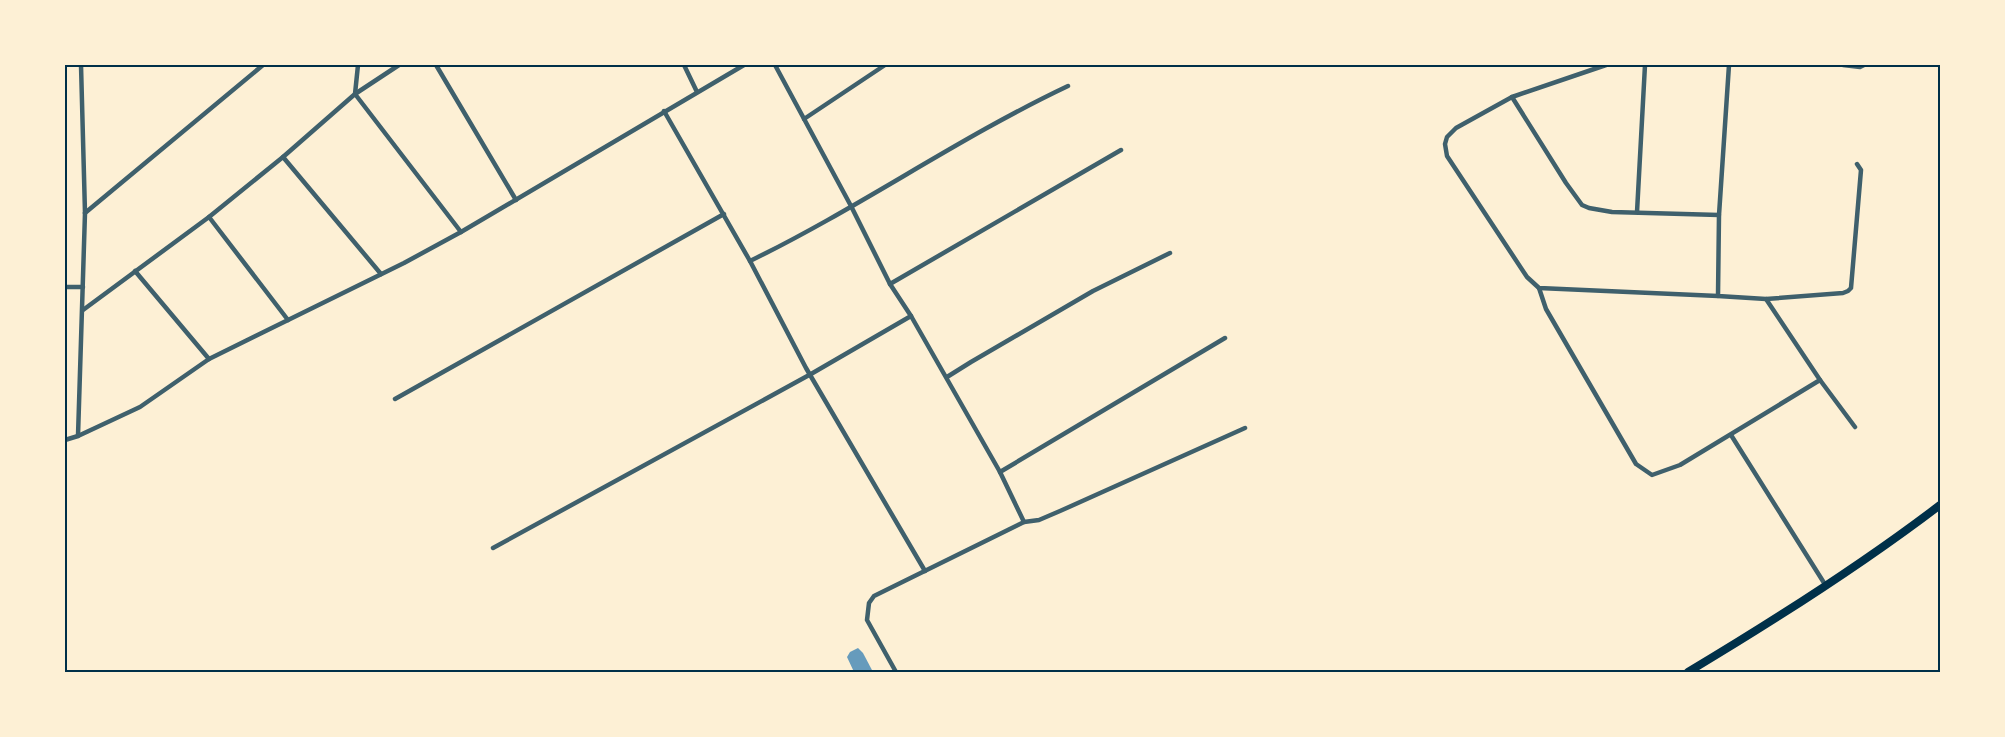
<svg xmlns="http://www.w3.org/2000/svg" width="2005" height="737" viewBox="0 0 2005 737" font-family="'Roboto Serif',serif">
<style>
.water{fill:#669bbc}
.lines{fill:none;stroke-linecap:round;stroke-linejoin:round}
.minor{stroke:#3f606c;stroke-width:4.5}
.trunk{stroke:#003049;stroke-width:8}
.neatline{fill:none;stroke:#003049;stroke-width:2}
</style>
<rect width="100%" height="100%" fill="#fdf0d5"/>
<polygon class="water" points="858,648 863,653 873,672 854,672 847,657 850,652"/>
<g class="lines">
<g class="minor">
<polyline points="358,65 355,94 461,232"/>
<polyline points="436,65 516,200"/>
<polyline points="684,65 697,92"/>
<polyline points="775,65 851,206 890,284 911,316 1000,472 1024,522"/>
<polyline points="1606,65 1512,97 1456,128 1447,137 1445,144 1447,156 1527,277 1539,288 1718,296"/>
<polyline points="1729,65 1719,215 1718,296 1766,299 1843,293 1848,291 1851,288 1861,170 1857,164"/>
<polyline points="1843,65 1860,67 1864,65"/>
<polyline points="1512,97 1566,183 1582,205 1589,208 1612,212 1719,215"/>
<polyline points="664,111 750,261 806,368 925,571"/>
<polyline points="804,119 885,65"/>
<polyline points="283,157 381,274"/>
<polyline points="1637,212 1645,65"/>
<polyline points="85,213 263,65"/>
<polyline points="209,217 288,320"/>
<path d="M750 261C859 208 958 138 1068 86"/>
<polyline points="135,271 209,359"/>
<polyline points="890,284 1121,150"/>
<polyline points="65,287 83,287"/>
<polyline points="1539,288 1546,309 1636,464 1652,475 1680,465 1820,380"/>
<polyline points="1766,299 1820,380 1855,427"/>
<polyline points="83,310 209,217 283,157 355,94 399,65"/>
<polyline points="947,377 971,362 1093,291 1170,253"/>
<polyline points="395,399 724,214"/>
<polyline points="1731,435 1826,586"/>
<polyline points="78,436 85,213 81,65"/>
<polyline points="65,440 78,436 140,407 209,359 404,263 461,232 744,65"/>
<polyline points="1000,472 1225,338"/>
<polyline points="493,548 811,374 911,316"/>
<polyline points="896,672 867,620 869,603 874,596 1024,522 1039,520 1060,511 1245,428"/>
</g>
<path class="trunk" d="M1688 672C1775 620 1860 566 1940 505"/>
</g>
<rect width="2005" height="737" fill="none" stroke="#fdf0d5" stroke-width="132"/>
<rect x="66" y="66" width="1873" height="605" class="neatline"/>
</svg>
